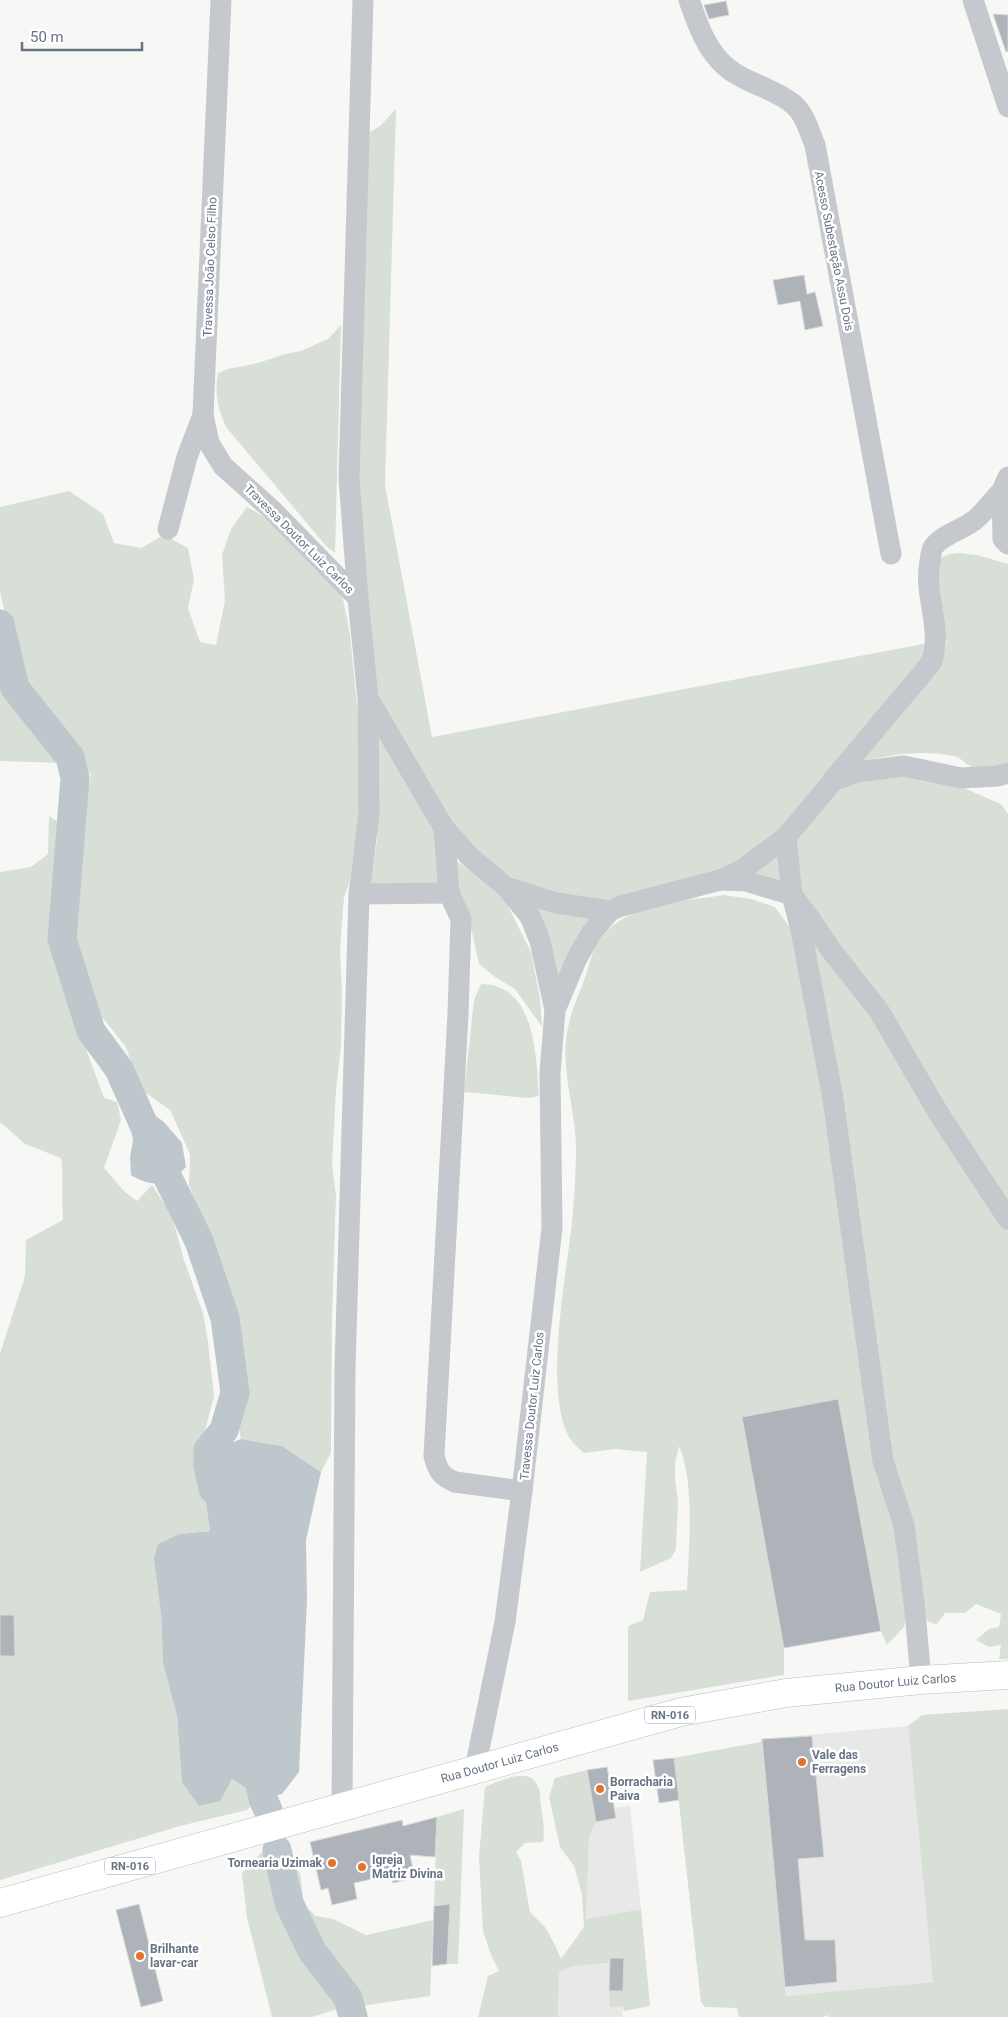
<svg xmlns="http://www.w3.org/2000/svg" width="1008" height="2017" viewBox="0 0 1008 2017" font-family="Roboto,sans-serif">
<style>
.built{fill:#e8e8e8}
.green{fill:#d8dfd6}
.water{fill:#bec7cc}
.lines{fill:none;stroke-linecap:round;stroke-linejoin:round}
.river{stroke:#bec7cc;stroke-width:29}
.building{fill:#aeb3ba;stroke:#d9d9d7}
.major-casing{stroke:#b8bbc0;stroke-width:29}
.minor{stroke:#c5c8cc;stroke-width:21}
.major{stroke:#fff;stroke-width:28}
.poi-dot{fill:#e1732c;stroke:#fff;stroke-width:2}
.labels{text-anchor:middle;stroke-width:5;stroke-linejoin:round;paint-order:stroke}
.shield{fill:#fff;stroke:#959daa;stroke-width:1}
.shield-label{font-size:11px;font-weight:bold;fill:#677385}
.street-label{font-size:12px;fill:#677385;stroke:#fff}
.poi-label{font-size:12px;font-weight:bold;fill:#677385;stroke:#fff;text-anchor:start}
</style>
<rect width="100%" height="100%" fill="#f7f8f5"/>
<g class="built">
<polygon points="908,1726 933,1982 786,1996 762,1739"/>
<polygon points="630,1806 641,1909 586,1919 589,1836 596,1822 615,1818 614,1808"/>
<polygon points="609,1963 610,2006 622,2006 623,2017 558,2017 559,1972 574,1966"/>
</g>
<g class="green">
<polygon points="396,109 385,485 432,737 928,643 926,659 776,840 727,873 584,906 530,886 496,870 459,833 377,694 358,485 367,134 380,126"/>
<path d="M341 325 335 553 326 546 226 427C218 407 214 395 218 373L228 369 258 363 285 354 301 351 328 339Z"/>
<polygon points="69,491 103,514 114,543 141,548 164,535 188,548 194,579 188,608 200,642 216,645 225,600 222,555 231,529 247,507 284,528 342,594 350,634 358,715 360,819 349,884 344,897 340,950 342,992 341,1045 336,1090 332,1164 336,1196 332,1317 331,1453 321,1472 282,1446 241,1439 237,1419 246,1376 240,1337 229,1286 189,1185 190,1154 170,1110 140,1089 126,1047 98,1012 90,980 82,984 68,939 75,852 91,775 76,754 22,690 0,592 0,507"/>
<path d="M958 553 977 555 1008 564V763C1001 766 981 770 974 768 967 766 962 758 954 756 920 749 888 755 855 763L944 654 947 642 931 588 940 558 950 554Z"/>
<polygon points="0,652 10,695 61,763 0,761"/>
<polygon points="372,713 436,827 443,883 380,889 370,883 377,841"/>
<polygon points="888,771 959,786 1001,804 1008,814 1008,1659 999,1659 1001,1645 989,1647 976,1640 989,1629 999,1627 1001,1614 976,1604 965,1613 945,1613 936,1625 922,1618 889,1459 794,854 800,828 817,808 852,778"/>
<path d="M49 816 61 824 57 905 58 962 75 1019 104 1098 117 1102 121 1120 104 1168 124 1191 137 1201 152 1185 172 1216 184 1260 203 1313 208 1342 214 1396 199 1455 210 1531 180 1534 161 1613 163 1663 177 1716 182 1782 232 1779 261 1797 247 1810 180 1826 0 1880V1354L25 1276 26 1240 63 1220C61 1200 64 1179 61 1158L25 1144 0 1122V872L31 867 48 854Z"/>
<polygon points="779,850 781,887 761,874 747,873"/>
<polygon points="454,859 483,880 506,902 531,952 540,999 542,1027 515,989 495,977 479,964 470,923 460,898"/>
<path d="M724 895 751 899 775 907 794 933 896 1515 908 1606 904 1627 887 1645 881 1631 742 1418 784 1648V1675L628 1701V1626L643 1620 650 1592 687 1590C689 1548 695 1483 679 1446L675 1463V1479L678 1501 676 1549 671 1558 640 1572 647 1452 615 1449 584 1453C580 1449 574 1445 571 1440 543 1397 565 1282 571 1231 574 1204 576 1176 576 1148 576 1109 559 1068 568 1028 571 1010 580 992 586 975 589 966 591 955 596 946 621 902 680 902 724 895Z"/>
<polygon points="529,906 602,913 558,981"/>
<path d="M481 984C536 984 536 1057 539 1096L528 1098 464 1092 474 1000Z"/>
<polygon points="1008,1709 1008,2017 829,2017 828,2015 823,2017 739,2017 737,2008 705,2007 701,2002 674,1758 760,1742 762,1739 786,1996 933,1982 908,1726 922,1715"/>
<path d="M587 1770 596 1822 589 1837 586 1919 641 1909 650 2006 624 2011 622 2006 610 2007 609 1991H623V1979L609 1978V1972H624V1959L610 1958 609 1963 574 1966 559 1972 558 2017H478L488 1976 499 1971 491 1955 483 1931 479 1857 485 1787C499 1781 531 1765 538 1787 541 1792 540 1800 541 1806 543 1818 545 1830 543 1842L525 1843 516 1852 521 1861 530 1912 545 1927 556 1947 561 1959 584 1927 582 1894 574 1866 560 1847 549 1797 555 1778Z"/>
<polygon points="464,1809 458,1964 447,1964 450,1904 434,1906 437,1817"/>
<polygon points="272,1851 287,1860 300,1873 304,1905 316,1916 333,1919 366,1935 433,1920 430,1996 334,2010 312,2017 272,2017 247,1918 242,1873 262,1852"/>
</g>
<g class="water">
<path d="M146 1109 164 1122 182 1143 186 1167C169 1186 151 1188 131 1175L130 1157 133 1141 130 1120Z"/>
<polygon points="241,1439 282,1446 321,1472 306,1540 307,1600 299,1772 282,1794 263,1799 232,1779 220,1801 199,1806 182,1782 177,1716 163,1663 161,1613 154,1558 158,1544 180,1534 210,1531 199,1455"/>
</g>
<g class="lines">
<g class="river">
<polyline points="0,624 15,688 70,757 75,778 62,939 91,1031 119,1069 164,1170 199,1241 225,1318 235,1393 224,1430 208,1450 208,1466 213,1489"/>
<polyline points="255,1762 263,1799 268,1810"/>
<polyline points="277,1850 289,1903 312,1951 348,1998 353,2017"/>
</g>
</g>
<g class="building">
<polygon points="726,1 729,15 709,19 704,5"/>
<polygon points="993,14 1008,15 1008,51 1006,52"/>
<polygon points="804,275 807,294 815,292 823,326 805,330 800,301 778,305 773,280"/>
<polygon points="838,1399 881,1631 784,1648 742,1417"/>
<polygon points="0,1615 14,1615 15,1656 0,1656"/>
<polygon points="812,1736 824,1857 798,1859 805,1940 835,1940 837,1982 785,1987 762,1739"/>
<polygon points="674,1758 679,1800 659,1803 653,1760"/>
<polygon points="607,1767 616,1818 596,1822 587,1770"/>
<polygon points="437,1817 435,1857 410,1855 415,1878 393,1883 391,1875 354,1883 357,1899 332,1905 328,1888 321,1890 310,1842 402,1820 403,1826"/>
<polygon points="139,1904 163,2001 141,2007 116,1910"/>
<polygon points="450,1904 447,1964 432,1966 434,1906"/>
<polygon points="610,1958 624,1958 623,1991 609,1991"/>
</g>
<g class="lines">
<g class="major-casing">
<g id="major">
<path id="s1" d="M0 1903 681 1712 786 1693 921 1680 1008 1675"/>
</g>
</g>
<g class="minor">
<path d="M689 0C697 22 704 44 720 61 740 83 771 86 793 104 805 114 809 131 815 145L891 554"/>
<polyline points="973,0 1008,107"/>
<polyline points="203,415 209,443 223,466 271,509 358,598 368,698 444,828 469,856 506,887 556,903 610,911 621,906 720,880 742,870 786,837 833,781 857,772 904,766 961,778 998,776 1008,773"/>
<polyline points="1008,477 1002,491 1003,539 1008,544"/>
<polyline points="168,529 187,457 203,415 221,0"/>
<polyline points="358,598 349,478 363,0"/>
<path d="M833 780 931 663C944 628 923 598 930 561 931 556 931 550 934 546 945 533 963 530 976 519 985 511 993 500 1002 491"/>
<path d="M444 828 449 893 461 919 458 1014 434 1456C438 1471 441 1476 455 1482L522 1491"/>
<polyline points="786,837 792,895 801,930 833,1099 883,1461 904,1525 915,1611 921,1680"/>
<polyline points="722,880 746,881 792,895 811,920 831,950 879,1011 939,1114 1008,1219"/>
<polyline points="506,887 530,916 540,941 555,1010"/>
<polyline points="359,894 449,893"/>
<polyline points="475,1769 505,1622 522,1491 552,1228 550,1073 555,1010 577,958 592,932 610,911"/>
<polyline points="342,1807 345,1368 359,894 369,814 368,701"/>
</g>
<use href="#major" class="major"/>
</g>
<g class="poi-dot">
<circle cx="802" cy="1762" r="5"/>
<circle cx="600" cy="1789" r="5"/>
<circle cx="332" cy="1863" r="5"/>
<circle cx="362" cy="1867" r="5"/>
<circle cx="140" cy="1956" r="5"/>
</g>
<g class="labels">
<g class="shield">
<rect x="645" y="1706.5" width="50" height="17" rx="4"/>
<rect x="105" y="1857.5" width="50" height="17" rx="4"/>
</g>
<g class="shield-label">
<text x="670" y="1719">RN-016</text>
<text x="130" y="1870">RN-016</text>
</g>
<g class="street-label">
<text transform="translate(834 251) rotate(79)" y="4">Acesso Subestação Assu Dois</text>
<text transform="translate(210 267) rotate(-88)" y="4">Travessa João Celso Filho</text>
<text transform="translate(299 539) rotate(45)" y="4">Travessa Doutor Luiz Carlos</text>
<text transform="translate(532 1406) rotate(-84)" y="4">Travessa Doutor Luiz Carlos</text>
<text dy="4" stroke="none"><textPath href="#s1" startOffset="924">Rua Doutor Luiz Carlos</textPath></text>
<text dy="4" stroke="none"><textPath href="#s1" startOffset="519">Rua Doutor Luiz Carlos</textPath></text>
</g>
<g class="poi-label">
<text x="812" y="1759">Vale das<tspan x="812" dy="14">Ferragens</tspan></text>
<text x="610" y="1786">Borracharia<tspan x="610" dy="14">Paiva</tspan></text>
<text x="372" y="1864">Igreja<tspan x="372" dy="14">Matriz Divina</tspan></text>
<text x="322" y="1867" text-anchor="end">Tornearia Uzimak</text>
<text x="150" y="1953">Brilhante<tspan x="150" dy="14">lavar-car</tspan></text>
</g>
</g>
<path d="M22 42v8h120v-8" fill="none" stroke="#677385" stroke-width="2.5"/>
<text x="30" y="42" font-size="15" fill="#677385" stroke="#ffffff" stroke-width="4" paint-order="stroke">50 m</text>
</svg>
